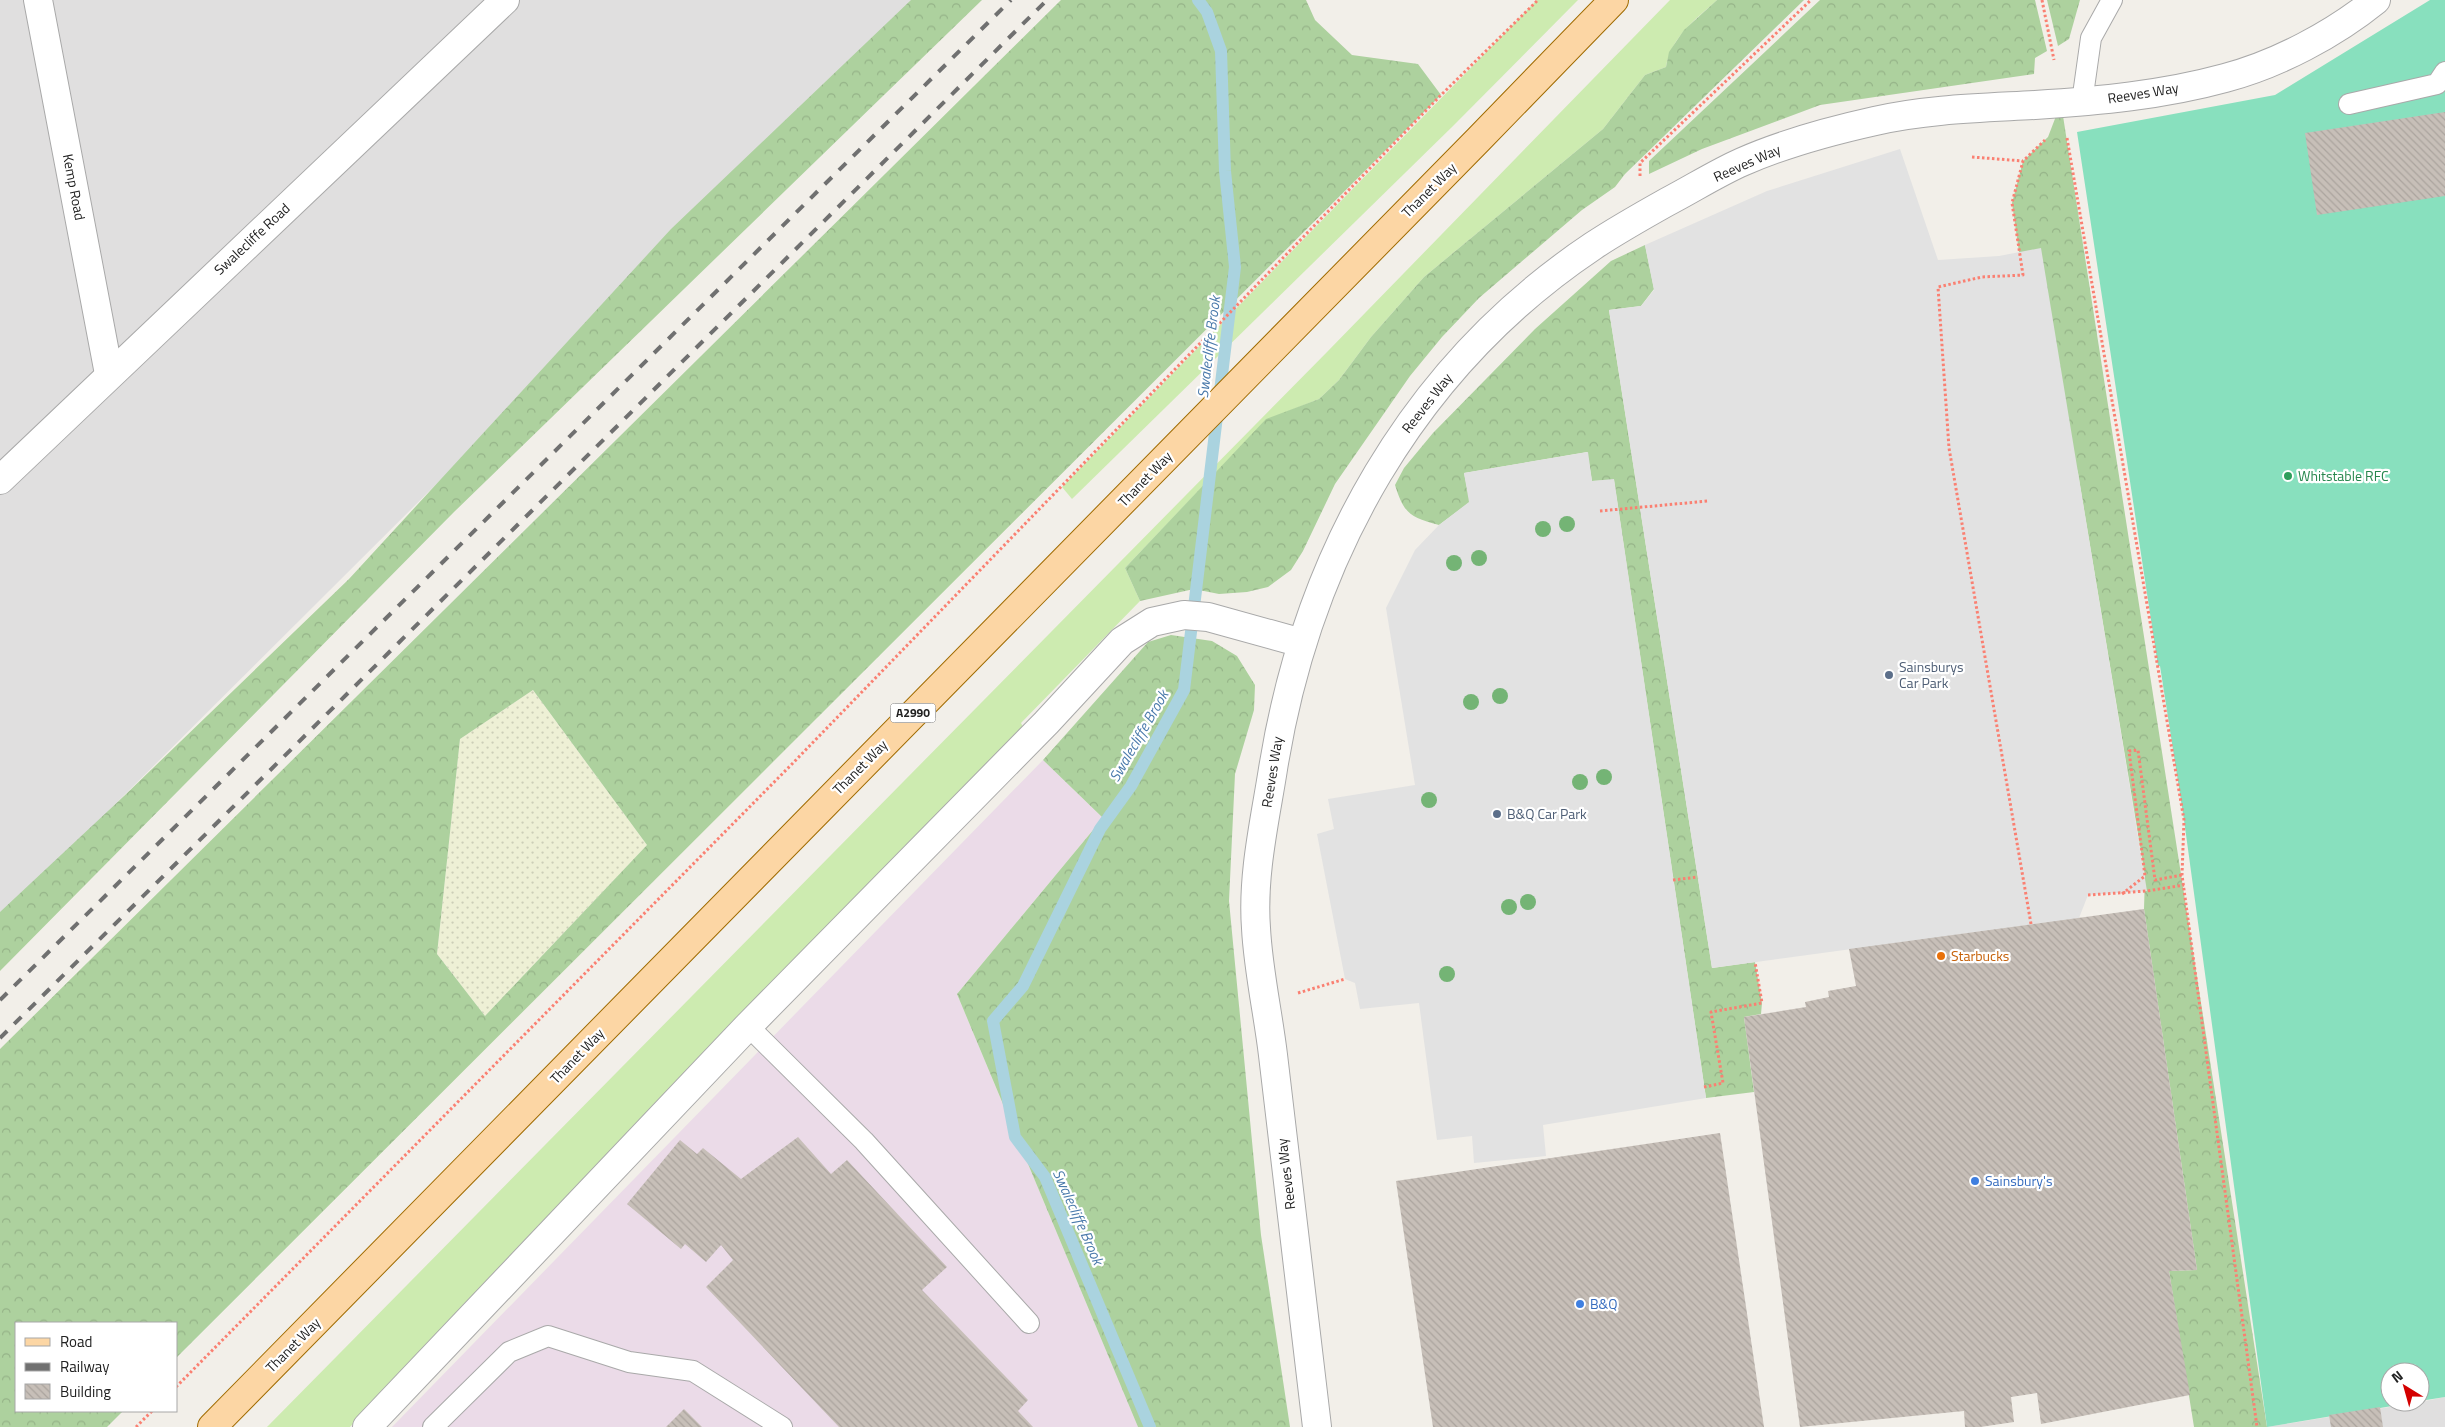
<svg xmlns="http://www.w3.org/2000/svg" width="2445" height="1427" viewBox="0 0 2445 1427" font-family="'Titillium Web',sans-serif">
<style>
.residential{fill:#e0dfdf}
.industrial{fill:#ebdbe8}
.farmland{fill:url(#farmland-dots)}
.grass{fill:#cdebb0}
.forest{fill:url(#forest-crowns);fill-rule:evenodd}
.pitch{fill:#88e0be}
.parking{fill:#e2e2e2}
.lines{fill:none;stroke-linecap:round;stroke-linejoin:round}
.stream{stroke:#aad3df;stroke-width:12}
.building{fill:url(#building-back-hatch)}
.lane-casing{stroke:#a9a9a9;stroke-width:22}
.street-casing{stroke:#a9a9a9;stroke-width:30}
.primary-casing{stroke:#a06b00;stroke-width:30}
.path{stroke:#fa8072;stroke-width:3;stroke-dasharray:2.5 2.5;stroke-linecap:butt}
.lane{stroke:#fff;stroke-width:20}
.street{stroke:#fff;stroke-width:28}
.primary{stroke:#fcd6a4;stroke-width:28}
.rail{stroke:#707070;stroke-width:4;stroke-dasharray:10 10;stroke-linecap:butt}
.tree{fill:#74b475}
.leisure-dot{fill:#2e9e5b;stroke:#fff;stroke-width:2}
.service-dot{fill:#5c6f8a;stroke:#fff;stroke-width:2}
.food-dot{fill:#e8710a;stroke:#fff;stroke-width:2}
.shop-dot{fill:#3f7fe0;stroke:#fff;stroke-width:2}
.labels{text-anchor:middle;stroke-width:4.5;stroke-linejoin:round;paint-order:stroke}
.shield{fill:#fff;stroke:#646464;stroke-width:1}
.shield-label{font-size:12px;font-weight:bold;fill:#222}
.street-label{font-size:14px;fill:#222;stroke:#fff}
.leisure-label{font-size:14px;fill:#27864d;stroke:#fff;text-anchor:start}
.service-label{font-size:14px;fill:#4e5e75;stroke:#fff;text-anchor:start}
.food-label{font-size:14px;fill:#c56008;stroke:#fff;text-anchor:start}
.shop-label{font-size:14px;fill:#366cbe;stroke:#fff;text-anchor:start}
.water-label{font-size:15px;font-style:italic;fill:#4a7aab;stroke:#fff}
</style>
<defs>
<pattern id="farmland-dots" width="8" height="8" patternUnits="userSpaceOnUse" patternTransform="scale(1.25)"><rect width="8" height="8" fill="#eef0d5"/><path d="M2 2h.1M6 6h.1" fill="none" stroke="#ccceb7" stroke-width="1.8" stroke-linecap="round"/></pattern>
<pattern id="forest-crowns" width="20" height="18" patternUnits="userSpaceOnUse" patternTransform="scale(1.25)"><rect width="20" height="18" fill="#add19e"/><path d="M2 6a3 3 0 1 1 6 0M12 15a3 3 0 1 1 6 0" fill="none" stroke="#95b388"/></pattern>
<pattern id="building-back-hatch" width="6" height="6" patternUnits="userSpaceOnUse" patternTransform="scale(1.25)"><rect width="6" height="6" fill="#c7bfb8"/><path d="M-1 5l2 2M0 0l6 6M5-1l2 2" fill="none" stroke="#aba49e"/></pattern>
</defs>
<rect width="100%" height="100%" fill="#f2efe9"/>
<g class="residential">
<polygon points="0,0 922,0 0,919"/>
<polygon points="2445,1397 2445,1427 2267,1427 2420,1402"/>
</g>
<polygon class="industrial" points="1043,760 1103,818 957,994 1138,1427 392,1427"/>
<polygon class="farmland" points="533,690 647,845 485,1016 437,954 460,739"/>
<g class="grass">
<polygon points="1537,0 1578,0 1453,126 1072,499 1062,487"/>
<path d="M1670 0H1717C1695 20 1671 37 1666 67L1645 75 1603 129 1424 277 1371 337 1339 380 1319 399 1266 420 1125 568 1140 601 1021 723 1026 733 350 1427H267L1328 351Z"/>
</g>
<g class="forest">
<polygon points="911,0 982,0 454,512 0,971 0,912 124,796 349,579 671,229"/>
<path d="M1061 0H1306L1315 20 1352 55 1418 64 1441 95 176 1358V1323H16V1411H123L107 1427H0V1049ZM533 690 647 845 485 1016 437 954 460 739Z"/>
<polygon points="1717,0 1804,0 1625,174 1615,187 1582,210 1479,298 1442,337 1410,376 1335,484 1303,551 1291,570 1268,587 1247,592 1219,594 1194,589 1140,601 1125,568 1266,419 1319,399 1339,380 1371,337 1424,277 1603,129 1645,75 1666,67 1669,52 1684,30"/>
<polygon points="1820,0 2035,0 2047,51 2035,58 2034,74 1820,105 1702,149 1649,174 1649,161"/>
<polygon points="2047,0 2080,0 2069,39 2058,46"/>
<polygon points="2061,103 2267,1427 2194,1427 2169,1271 2197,1270 2144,909 2145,876 2078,473 2019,252 2012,203 2023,161 2048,137"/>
<path d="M1645 245 1654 289 1641 306 1609 310 1712 968 1755 962 1762 1003 1761 1014 1744 1017 1754 1092 1706 1098 1614 480 1592 481 1587 452 1464 473 1470 502 1439 525C1410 517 1404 514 1395 485L1404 468 1433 433 1535 329 1611 261Z"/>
<polygon points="1171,635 1212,641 1237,656 1255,685 1254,710 1235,774 1229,901 1261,1235 1290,1427 1138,1427 957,994 1103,818 1043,760 1148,642"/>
</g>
<polygon class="pitch" points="2430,0 2445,0 2445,1397 2420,1401 2420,1372 2390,1372 2390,1402 2416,1402 2267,1427 2184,820 2160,666 2158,666 2077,132 2275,95"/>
<g class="parking">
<polygon points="1900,149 1938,260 1999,256 2041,248 2147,891 2088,895 2079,918 1712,968 1609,310 1641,306 1654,290 1645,245 1767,191"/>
<polygon points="1588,452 1592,481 1614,479 1706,1098 1543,1125 1546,1156 1474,1163 1472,1136 1437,1140 1419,1003 1360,1009 1355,983 1345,979 1317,834 1334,829 1328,799 1415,785 1386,608 1415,550 1439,525 1469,502 1464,473"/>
</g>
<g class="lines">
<polyline class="stream" points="1150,1427 1045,1177 1015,1137 993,1021 1023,986 1100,829 1131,786 1184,690 1235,267 1225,171 1221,51 1207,12 1198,0"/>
</g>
<g class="building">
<polygon points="2445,112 2445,196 2317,215 2305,133"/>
<polygon points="2144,909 2197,1270 2169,1271 2190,1395 2041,1424 2037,1393 2011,1397 2014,1422 1980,1427 1965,1427 1964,1411 1800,1427 1744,1017 1806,1007 1805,1002 1829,997 1828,991 1856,986 1849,949"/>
<polygon points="1720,1133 1764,1427 1433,1427 1396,1181"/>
<polygon points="798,1137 831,1174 847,1160 947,1267 922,1290 1028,1400 1018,1411 1033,1427 839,1427 706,1287 733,1260 721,1245 706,1262 685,1244 681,1249 627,1204 680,1140 697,1154 703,1148 741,1179"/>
<polygon points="2380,1407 2383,1427 2331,1427 2329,1415"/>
<polygon points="684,1409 702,1427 666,1427"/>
</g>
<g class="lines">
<g class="lane-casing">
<g id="lane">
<polyline points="2082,102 2091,38 2112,0"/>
<polyline points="2349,104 2437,84 2445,72"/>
<polyline points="748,1026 864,1141 1029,1323"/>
<polyline points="433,1427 509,1352 548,1336 629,1362 693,1371 782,1427"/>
</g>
</g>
<g class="street-casing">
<g id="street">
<polyline points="38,0 109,374"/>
<polyline points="0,480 505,0"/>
<polyline points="367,1427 748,1026 1046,723 1122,641 1152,622 1184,615 1208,617 1302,643"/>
<path d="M1317 1427C1302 1303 1287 1179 1273 1055 1268 1013 1258 969 1256 928 1252 875 1265 820 1273 769 1307 557 1412 367 1593 246 1617 230 1642 216 1667 202 1692 189 1717 173 1742 162 1785 143 1830 131 1875 121 1927 109 1982 108 2035 105 2098 101 2163 95 2225 78 2278 64 2334 34 2376 0"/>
</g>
</g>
<g class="primary-casing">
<polyline id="primary" points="212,1427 1478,140 1614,0"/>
</g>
<g class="path">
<polyline points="2042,0 2054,60"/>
<polyline points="2067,138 2184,820 2182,875 2257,1427"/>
<polyline points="1972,157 2023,161"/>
<polyline points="1640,176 1640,163 1811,0"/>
<polyline points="1600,511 1708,501"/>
<polyline points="1673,880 1698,877"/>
<polyline points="2122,894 2145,876 2129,751 2138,750 2155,880 2182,875"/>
<polyline points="2088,895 2147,891 2184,885"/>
<polyline points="2031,924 1949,448 1938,287 1982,277 2023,275 2012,203 2023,161 2045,140"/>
<polyline points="1298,993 1345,979"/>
<polyline points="1704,1087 1723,1083 1711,1012 1762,1003 1755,962"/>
<polyline points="176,1387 792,764 1441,95 1538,0"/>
<polyline points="136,1427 152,1411"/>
</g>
<use href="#lane" class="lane"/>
<use href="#street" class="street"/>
<use href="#primary" class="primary"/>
<g class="rail">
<polyline points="0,1000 1011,0"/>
<polyline points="0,1038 1047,0"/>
</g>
</g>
<g class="tree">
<circle cx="1567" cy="524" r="8"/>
<circle cx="1543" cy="529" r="8"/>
<circle cx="1479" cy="558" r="8"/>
<circle cx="1454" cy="563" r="8"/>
<circle cx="1500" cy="696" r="8"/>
<circle cx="1471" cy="702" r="8"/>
<circle cx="1604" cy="777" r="8"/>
<circle cx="1580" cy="782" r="8"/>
<circle cx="1429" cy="800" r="8"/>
<circle cx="1528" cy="902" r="8"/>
<circle cx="1509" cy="907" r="8"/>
<circle cx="1447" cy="974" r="8"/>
</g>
<circle class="leisure-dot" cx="2288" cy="476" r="5"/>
<g class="service-dot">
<circle cx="1889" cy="675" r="5"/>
<circle cx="1497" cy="814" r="5"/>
</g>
<circle class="food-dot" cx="1941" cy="956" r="5"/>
<g class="shop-dot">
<circle cx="1975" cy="1181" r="5"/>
<circle cx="1580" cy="1304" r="5"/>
</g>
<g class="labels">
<rect class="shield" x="890.5" y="703.5" width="45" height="19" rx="4"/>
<g class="shield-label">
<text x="913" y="717">A2990</text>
</g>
<g class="street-label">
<text transform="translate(2143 93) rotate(-9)" y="5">Reeves Way</text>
<text transform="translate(1747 163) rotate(-24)" y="5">Reeves Way</text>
<text transform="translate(74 187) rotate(79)" y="5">Kemp Road</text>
<text transform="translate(1429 190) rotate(-45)" y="5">Thanet Way</text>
<text transform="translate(252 239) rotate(-43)" y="5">Swalecliffe Road</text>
<text transform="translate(1427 403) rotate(-52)" y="5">Reeves Way</text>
<text transform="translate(1145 479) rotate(-46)" y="5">Thanet Way</text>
<text transform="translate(860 767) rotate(-45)" y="5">Thanet Way</text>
<text transform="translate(1272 772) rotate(-81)" y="5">Reeves Way</text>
<text transform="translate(577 1056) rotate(-46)" y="5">Thanet Way</text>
<text transform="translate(1286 1174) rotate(-97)" y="5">Reeves Way</text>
<text transform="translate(293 1345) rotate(-45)" y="5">Thanet Way</text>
</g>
<g class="leisure-label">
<text x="2298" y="481">Whitstable RFC</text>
</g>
<g class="service-label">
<text x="1899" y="672">Sainsburys<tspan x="1899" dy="16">Car Park</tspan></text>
<text x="1507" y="819">B&amp;Q Car Park</text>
</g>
<g class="food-label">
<text x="1951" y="961">Starbucks</text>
</g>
<g class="shop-label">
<text x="1985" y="1186">Sainsbury's</text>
<text x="1590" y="1309">B&amp;Q</text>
</g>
<g class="water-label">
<text transform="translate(1209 347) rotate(-83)" y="5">Swalecliffe Brook</text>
<text transform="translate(1139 736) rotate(-60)" y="5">Swalecliffe Brook</text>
<text transform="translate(1078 1217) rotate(66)" y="5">Swalecliffe Brook</text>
</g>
</g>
<rect x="15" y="1322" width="162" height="90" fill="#ffffff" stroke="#a7a7a7"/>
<rect x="25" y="1338" width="25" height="8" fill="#fcd6a4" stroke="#a7a7a7"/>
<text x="60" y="1347" font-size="15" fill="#222222">Road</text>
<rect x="25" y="1363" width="25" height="8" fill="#707070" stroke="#a7a7a7"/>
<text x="60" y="1372" font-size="15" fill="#222222">Railway</text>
<rect x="25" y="1384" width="25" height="15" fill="url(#building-back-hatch)" stroke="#a7a7a7"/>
<text x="60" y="1397" font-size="15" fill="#222222">Building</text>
<g transform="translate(2405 1387) rotate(323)"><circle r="24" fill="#ffffff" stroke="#a7a7a7"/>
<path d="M0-4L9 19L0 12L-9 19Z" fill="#d40000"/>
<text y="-8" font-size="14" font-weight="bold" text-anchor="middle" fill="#222222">N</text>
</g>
</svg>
